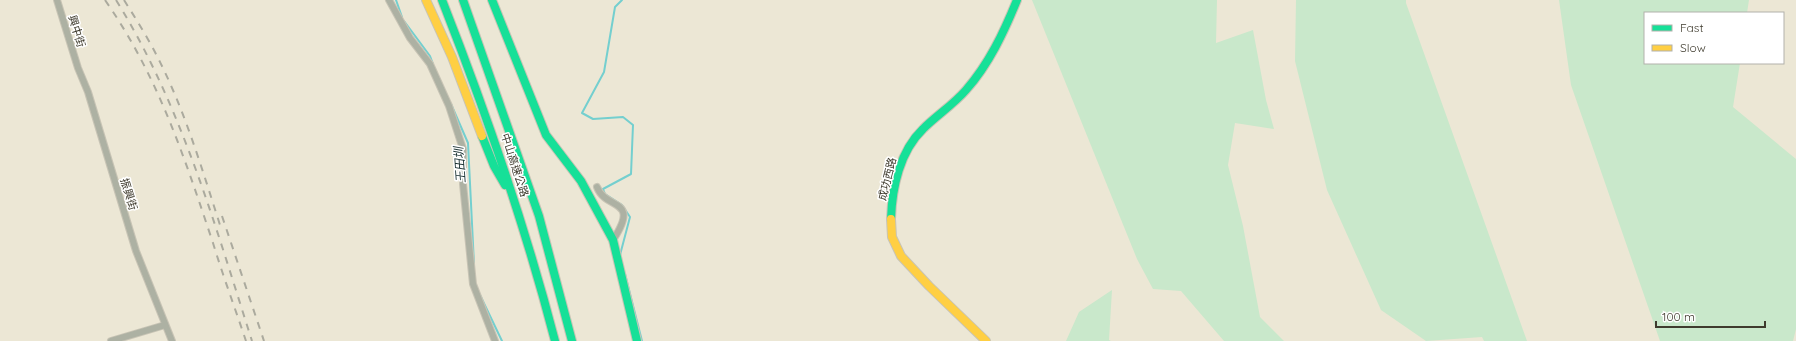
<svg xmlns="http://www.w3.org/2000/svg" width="1796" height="341" viewBox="0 0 1796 341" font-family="Quicksand,'Noto Sans TC',sans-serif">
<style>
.green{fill:#c9e8cb}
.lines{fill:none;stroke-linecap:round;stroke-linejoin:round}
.stream{stroke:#74cfcf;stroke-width:2}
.street-casing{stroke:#c8c4b5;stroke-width:8}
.fast-casing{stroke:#c8c4b5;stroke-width:10}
.slow-casing{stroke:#c8c4b5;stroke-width:10}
.street{stroke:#adb1a3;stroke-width:6}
.fast{stroke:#16e098;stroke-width:8}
.slow{stroke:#ffcf43;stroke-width:8}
.rail{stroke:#abaa9e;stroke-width:2;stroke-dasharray:7 7;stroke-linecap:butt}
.labels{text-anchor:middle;stroke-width:3;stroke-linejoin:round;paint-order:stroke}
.street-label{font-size:11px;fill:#3f3b2e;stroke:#fff}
.water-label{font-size:12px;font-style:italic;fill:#1a3132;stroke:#fff}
</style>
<rect width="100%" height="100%" fill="#ece7d5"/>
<g class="green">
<polygon points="1032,0 1217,0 1216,43 1253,30 1266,100 1274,129 1235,123 1228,165 1243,226 1260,317 1284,341 1224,341 1181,291 1153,289 1137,259"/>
<polygon points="1296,0 1406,0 1406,3 1527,341 1484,341 1482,337 1426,341 1381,310 1327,190 1295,61"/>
<polygon points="1559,0 1749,0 1747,13 1645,13 1645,63 1740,63 1733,107 1796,159 1796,329 1793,341 1660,341 1571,85"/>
<polygon points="1112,290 1109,340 1111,341 1066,341 1079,312"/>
</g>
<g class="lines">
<g class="stream">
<polyline points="396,0 402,17"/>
<polyline points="404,21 430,56 433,64"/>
<polyline points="451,104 468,143 474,264"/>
<polyline points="620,255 630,217 622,205 605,194 603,189 631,174 633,125 623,117 593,119 582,113 604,72 615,7 622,0"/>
<polyline points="625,274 642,341"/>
<polyline points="480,295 502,341"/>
</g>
<g class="street-casing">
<g id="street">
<polyline points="57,0 78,68 88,92 136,251 172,341"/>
<polyline points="389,0 410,38 430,64 449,106 463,149 463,184 473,284 495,341"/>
<path d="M597 187C606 211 641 197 613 240"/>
<polyline points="111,341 165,325"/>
</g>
</g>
<g class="fast-casing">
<g id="fast">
<path d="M442 0C486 112 525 225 555 341"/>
<polyline points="463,0 539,216 572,341"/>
<polyline points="492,0 546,135 581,181 613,240 637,341"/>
<polyline points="482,136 494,166 505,185"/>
<path d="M891 219C892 187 900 151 923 129 937 115 953 105 966 90 989 64 1004 32 1017 0"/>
</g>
</g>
<g class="slow-casing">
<g id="slow">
<polyline points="426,0 452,57 482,136"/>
<polyline points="891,219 892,237 901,256 929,286 986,341"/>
</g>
</g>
<use href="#street" class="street"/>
<use href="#fast" class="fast"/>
<use href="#slow" class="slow"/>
<g class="rail">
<path d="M105 0C158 76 184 156 213 243 223 276 235 308 246 341"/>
<path d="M116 0C181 104 215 225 252 341"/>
<path d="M124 0C136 19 148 38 158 58 185 111 202 169 220 225"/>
<polyline points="222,216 264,341"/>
</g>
</g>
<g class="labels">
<g class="street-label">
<text transform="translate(77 31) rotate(73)" y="4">興中街</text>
<text transform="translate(515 165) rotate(72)" y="4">中山高速公路</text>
<text transform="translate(887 179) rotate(-76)" y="4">成功西路</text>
<text transform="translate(129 194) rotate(73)" y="4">振興街</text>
</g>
<g class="water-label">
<text transform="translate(460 165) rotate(-94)" y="4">王田圳</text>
</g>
</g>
<rect x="1644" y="12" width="140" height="52" fill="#ffffff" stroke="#b2b1ab"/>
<rect x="1652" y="25" width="20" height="6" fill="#16e098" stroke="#b2b1ab"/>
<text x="1680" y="32" font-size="12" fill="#3f3b2e">Fast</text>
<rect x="1652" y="45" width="20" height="6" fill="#ffcf43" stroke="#b2b1ab"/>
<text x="1680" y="52" font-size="12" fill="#3f3b2e">Slow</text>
<path d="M1656 321v6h109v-6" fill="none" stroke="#3f3b2e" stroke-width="2"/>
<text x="1662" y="321" font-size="12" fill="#3f3b2e" stroke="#ffffff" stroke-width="3" paint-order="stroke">100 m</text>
</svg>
